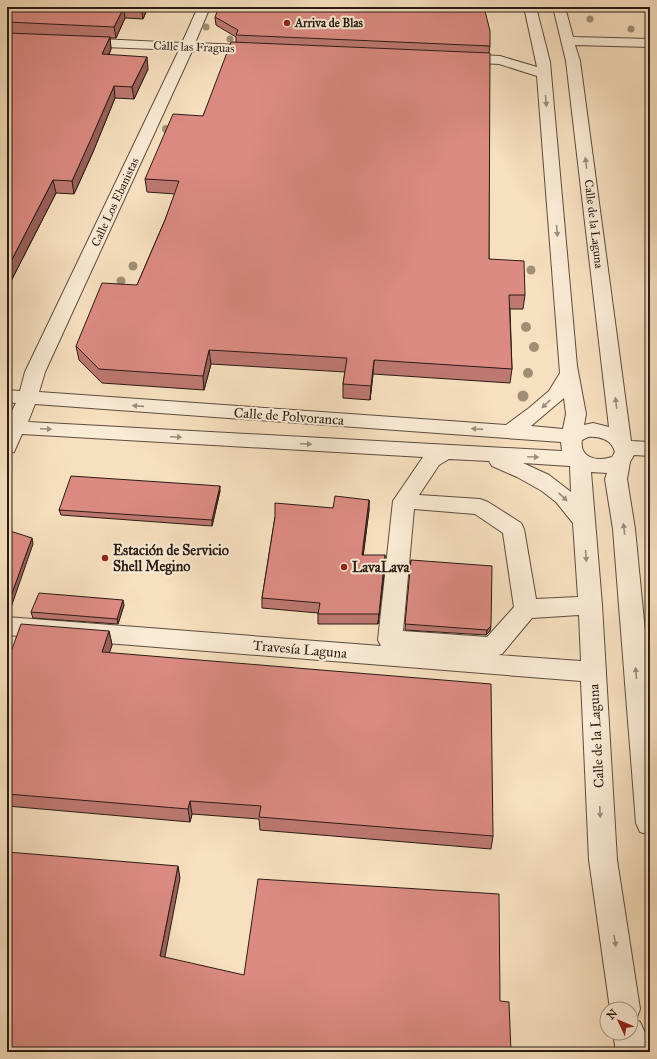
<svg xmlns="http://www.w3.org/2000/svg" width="657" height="1059" viewBox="0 0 657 1059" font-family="'IM FELL Great Primer',serif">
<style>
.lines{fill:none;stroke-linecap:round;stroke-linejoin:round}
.minor-casing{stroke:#5d4c40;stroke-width:2}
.minor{fill:#faebd5;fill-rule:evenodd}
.tree{fill:#a08f75}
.wall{fill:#bd7871;stroke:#2a1b15}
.shaded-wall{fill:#9a615c;stroke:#2a1b15}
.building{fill:#dc8b83;stroke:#2a1b15}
.oneway{fill:#9c8d7f}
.poi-dot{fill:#8f2418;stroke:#faebd5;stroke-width:1.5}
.labels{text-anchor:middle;stroke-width:4;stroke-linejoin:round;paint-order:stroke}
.far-poi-label{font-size:12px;font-weight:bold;fill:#2a1b15;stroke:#faebd5;text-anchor:start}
.far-street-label{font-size:12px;fill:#2a1b15;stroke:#faebd5}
.street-label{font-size:14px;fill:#2a1b15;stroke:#faebd5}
.poi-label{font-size:14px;font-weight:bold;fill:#2a1b15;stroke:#faebd5;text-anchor:start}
</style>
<rect width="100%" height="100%" fill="#f7e0bf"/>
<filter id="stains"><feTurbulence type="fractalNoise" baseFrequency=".005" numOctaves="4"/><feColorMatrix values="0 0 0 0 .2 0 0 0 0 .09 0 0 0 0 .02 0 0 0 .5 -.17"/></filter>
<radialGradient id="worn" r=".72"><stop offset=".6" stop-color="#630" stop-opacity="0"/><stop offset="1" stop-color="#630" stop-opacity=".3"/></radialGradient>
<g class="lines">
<g class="minor-casing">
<path id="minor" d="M198 7H210L195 43 260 46 265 47 267 50 265 53 260 54 192 51 45 372 39 392 506 425 529 408 549 391 560 373 537 76 499 64 460 62 455 61 453 58 455 55 460 54 500 56 537 67 524 7H536L550 62 577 366 586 414 584 425 593 423 609 427 566 61 553 7H565L573 37 650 39V47L575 45 580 61 631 441 650 442V456L634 455 630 462 627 479 635 529 650 683V835L640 832 636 823 613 529 605 479 607 473 591 472 602 605 617 860 640 1009 636 1020 640 1022 645 1033 648 1052H616L613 1033H631V1009H610L589 860 581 681 7 635V617L381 646 378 640 393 501 423 457 22 434 14 452 7 454V420L16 403 7 402V390L20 391 25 372 179 50 80 46 75 45 74 42 75 39 80 38 182 43ZM564 398 566 414 563 429 531 426ZM35 404 561 442 562 451 28 422ZM588 437C600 436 612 440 615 452L612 457C597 462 579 458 582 440ZM449 459 489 461 492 466 517 477 542 491 556 502 573 523 578 597 536 599 524 529 521 523 488 502 480 499 419 495 439 465ZM523 463 570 466 571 492 549 475ZM414 509 475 514 503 533 514 607 487 637 403 631ZM579 615 581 661 498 655 502 654 532 618Z"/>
</g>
<use href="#minor" class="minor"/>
</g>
<g class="tree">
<circle cx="590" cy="19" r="3.5"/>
<circle cx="206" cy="27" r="3.5"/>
<circle cx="631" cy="29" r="3.5"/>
<circle cx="230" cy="39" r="3.5"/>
<circle cx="166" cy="129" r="4"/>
<circle cx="133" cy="266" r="4.5"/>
<circle cx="531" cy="270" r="4.5"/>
<circle cx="121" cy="281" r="4.5"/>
<circle cx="526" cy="327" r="5"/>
<circle cx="534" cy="347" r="5"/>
<circle cx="528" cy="373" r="5"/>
<circle cx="523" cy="396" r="5.5"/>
</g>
<g class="wall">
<polygon points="7,7 148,7 143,19 125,18 116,38 110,38 111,49 109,55 148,69 134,99 115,98 93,152 74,194 56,193 7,289"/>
<polygon points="215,17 490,46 489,53 489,259 525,295 523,309 510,309 512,369 510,383 373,374 370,400 343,398 343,384 345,372 211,364 204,390 102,383 79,360 76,346 137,285 165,220 175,194 147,192 145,179 203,116 236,42 236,37 216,25"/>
<polygon points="220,491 212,526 61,515 59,510"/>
<polygon points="369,500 369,510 363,555 385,565 378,624 318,624 318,613 262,608 262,598 275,517 333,508"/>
<polygon points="411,560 490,631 486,635 405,630"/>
<polygon points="124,605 118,624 33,618 31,612"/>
<polygon points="109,631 112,645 109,653 493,836 491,849 260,830 259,819 192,814 190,822 7,806 7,663"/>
</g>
<g class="shaded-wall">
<polygon points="124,7 125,18 116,38 114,27"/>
<polygon points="141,7 148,7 143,19"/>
<polygon points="110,37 111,49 103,66 102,54"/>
<polygon points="147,57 148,69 134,99 132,87"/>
<polygon points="114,86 115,98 93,152 74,194 72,181"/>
<polygon points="53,180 56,193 7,289 7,269"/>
<polygon points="209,350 211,364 204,390 203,376"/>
<polygon points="374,360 373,374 370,400 371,386"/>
<polygon points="220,486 220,491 212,526 212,520"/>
<polygon points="369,500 369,510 362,565 362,555"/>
<polygon points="32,538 33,544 8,616 7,607"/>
<polygon points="385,555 385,565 378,624 379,614"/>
<polygon points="123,600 124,605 118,624 117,619"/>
<polygon points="491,626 490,631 486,635 487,630"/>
<polygon points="109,631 112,645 105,666 102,652"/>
<polygon points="190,801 192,814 190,822 188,809"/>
<polygon points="178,866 180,878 163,967 160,956"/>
</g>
<g class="building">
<polygon points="7,7 124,7 114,27 7,22"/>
<polygon points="219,7 484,7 490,31 490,46 236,35 238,30 215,17"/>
<polygon points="7,33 110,37 102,54 147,57 132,87 114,86 91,139 72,181 53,180 7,269"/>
<polygon points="231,42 490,53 489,259 524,261 525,295 509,295 512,369 374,360 371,386 343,384 347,358 209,350 203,376 99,369 76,346 102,283 137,285 165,220 179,181 145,179 173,114 203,116"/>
<polygon points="71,476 220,486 212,520 59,510"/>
<polygon points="335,496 369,500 362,555 385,555 379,614 318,614 320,603 262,598 275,517 275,503 333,508"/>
<polygon points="10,531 32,538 7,607 7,539"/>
<polygon points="411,560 492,566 491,626 487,630 405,624"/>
<polygon points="39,593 123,600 117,619 31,612"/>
<polygon points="21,624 109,631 102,652 491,684 493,836 259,817 261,806 190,801 188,809 7,794 7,663"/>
<polygon points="7,852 178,866 160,956 244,975 258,879 499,894 500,1001 509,1002 511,1052 7,1052"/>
</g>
<defs><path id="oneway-solid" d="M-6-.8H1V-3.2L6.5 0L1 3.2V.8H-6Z"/></defs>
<g class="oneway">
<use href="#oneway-solid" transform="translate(546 101) rotate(85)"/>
<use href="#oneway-solid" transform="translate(586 163) rotate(-97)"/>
<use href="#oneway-solid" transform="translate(557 231) rotate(85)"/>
<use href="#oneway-solid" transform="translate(616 403) rotate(-97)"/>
<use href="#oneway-solid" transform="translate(546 404) rotate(136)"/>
<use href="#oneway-solid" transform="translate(138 406) rotate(-176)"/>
<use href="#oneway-solid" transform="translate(46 429) rotate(3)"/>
<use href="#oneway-solid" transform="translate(477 429) rotate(-176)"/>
<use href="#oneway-solid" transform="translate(176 437) rotate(3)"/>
<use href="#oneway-solid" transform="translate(306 444) rotate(3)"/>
<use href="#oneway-solid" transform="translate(533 457) rotate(3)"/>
<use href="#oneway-solid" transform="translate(563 497) rotate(43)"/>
<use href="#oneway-solid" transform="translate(624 529) rotate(-97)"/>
<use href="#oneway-solid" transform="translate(586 556) rotate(86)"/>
<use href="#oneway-solid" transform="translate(636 673) rotate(-95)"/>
<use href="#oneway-solid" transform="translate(600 812) rotate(87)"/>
<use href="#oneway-solid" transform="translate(615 941) rotate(81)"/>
</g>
<g class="poi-dot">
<circle cx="287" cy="23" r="4"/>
<circle cx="105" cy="558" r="4"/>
<circle cx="344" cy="567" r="4"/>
</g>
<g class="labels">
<g class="far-poi-label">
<text x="295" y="27">Arriva de Blas</text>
</g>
<g class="far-street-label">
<text transform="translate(194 47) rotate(2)" y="4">Calle las Fraguas</text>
<text transform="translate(115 202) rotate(-65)" y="4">Calle Los Ebanistas</text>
<text transform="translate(594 224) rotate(83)" y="4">Calle de la Laguna</text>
</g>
<g class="street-label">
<text transform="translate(289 416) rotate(4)" y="5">Calle de Polvoranca</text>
<text transform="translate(300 649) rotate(5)" y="5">Travesía Laguna</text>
<text transform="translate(596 736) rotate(-93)" y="5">Calle de la Laguna</text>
</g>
<g class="poi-label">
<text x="113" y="555">Estación de Servicio<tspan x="113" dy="16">Shell Megino</tspan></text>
<text x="352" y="572">LavaLava</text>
</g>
</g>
<rect width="657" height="1059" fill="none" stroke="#f7e0bf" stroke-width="24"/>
<rect x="8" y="8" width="641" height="1043" fill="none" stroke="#2a1b15" stroke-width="2"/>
<rect x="12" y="12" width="633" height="1035" fill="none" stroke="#2a1b15"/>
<g transform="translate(619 1021) rotate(314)"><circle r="19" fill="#faebd5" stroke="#a79888"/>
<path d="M0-3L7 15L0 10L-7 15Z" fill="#8f2418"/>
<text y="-6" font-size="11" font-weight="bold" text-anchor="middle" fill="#2a1b15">N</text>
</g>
<rect width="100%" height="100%" filter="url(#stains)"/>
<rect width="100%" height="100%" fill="url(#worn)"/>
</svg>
